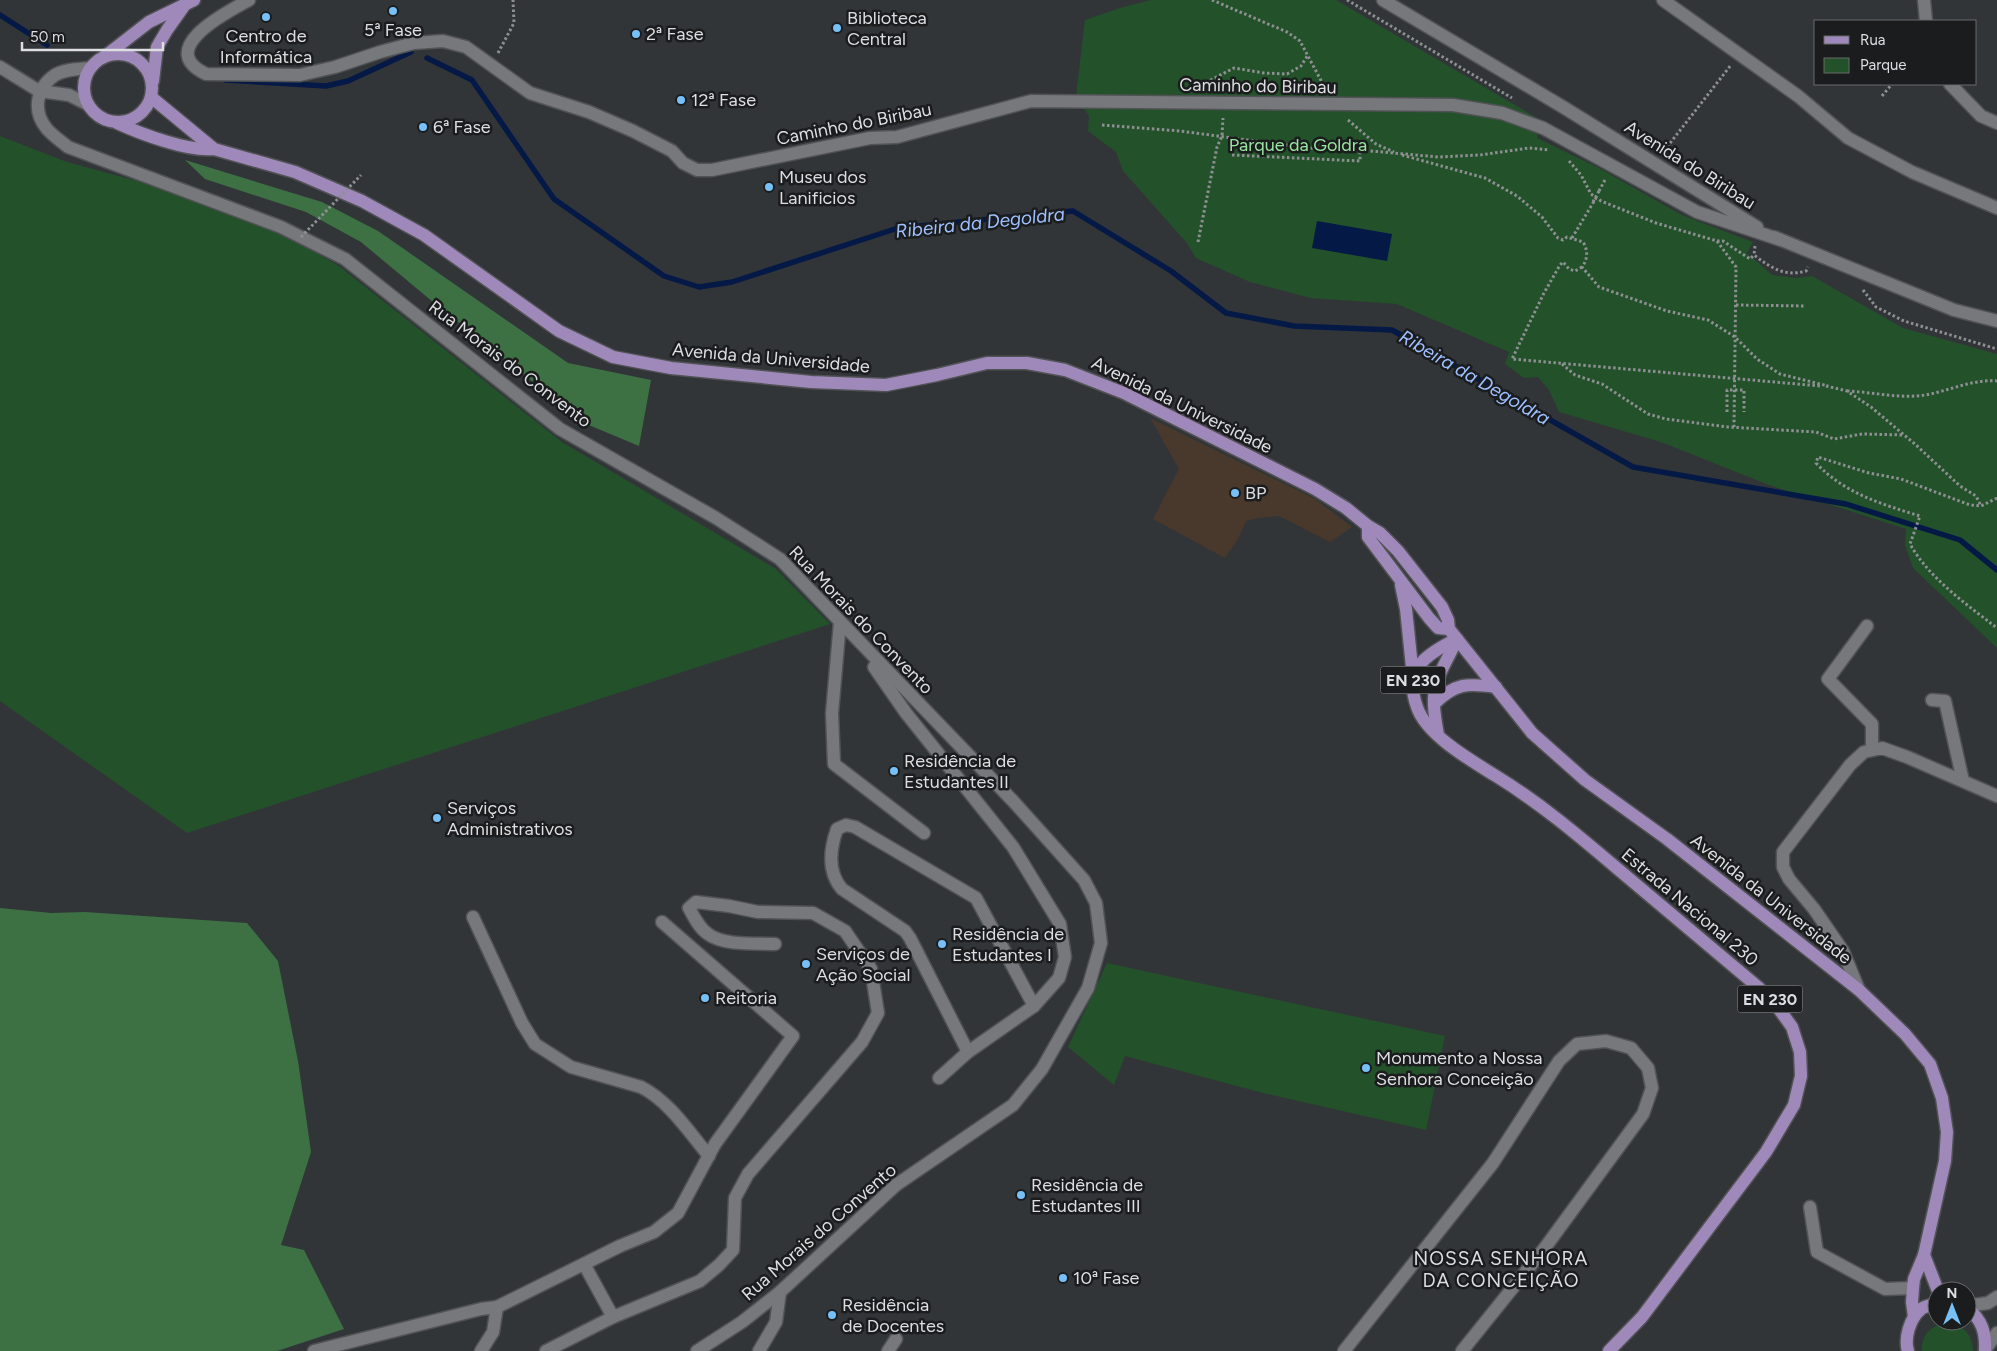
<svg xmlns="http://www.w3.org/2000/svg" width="1997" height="1351" viewBox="0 0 1997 1351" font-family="Figtree,sans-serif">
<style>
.commercial{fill:#48392c}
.green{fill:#23512a}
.forest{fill:#3d7144}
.water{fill:#051947}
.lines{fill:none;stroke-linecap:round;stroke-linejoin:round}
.stream{stroke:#051947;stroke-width:5.5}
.minor-casing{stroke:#515255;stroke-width:15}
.major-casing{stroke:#515255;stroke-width:15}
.path{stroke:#8d8f92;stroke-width:3;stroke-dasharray:2.5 2.5;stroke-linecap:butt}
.minor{stroke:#76787c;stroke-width:12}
.major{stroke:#9f89ba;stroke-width:12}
.path-bridge{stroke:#8d8f92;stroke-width:3;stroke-dasharray:2.5 2.5;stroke-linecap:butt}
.poi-dot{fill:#77bff7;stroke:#1b1c1d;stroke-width:2}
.labels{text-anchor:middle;stroke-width:5;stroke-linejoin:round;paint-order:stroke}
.shield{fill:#1b1c1d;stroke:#a3a4a6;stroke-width:1}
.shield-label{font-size:16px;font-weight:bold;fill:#dddee1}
.poi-label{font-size:18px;fill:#dddee1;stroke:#1b1c1d;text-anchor:start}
.street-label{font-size:18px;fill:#dddee1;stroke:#1b1c1d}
.park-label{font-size:18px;fill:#98e5a0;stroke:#1b1c1d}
.water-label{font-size:19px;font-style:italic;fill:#9ec0ff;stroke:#1b1c1d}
.neighbourhood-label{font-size:19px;letter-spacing:1px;fill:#dbdde1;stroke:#1b1c1d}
</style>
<rect width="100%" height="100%" fill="#323538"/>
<polygon class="commercial" points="1150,418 1315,499 1352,527 1330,542 1279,516 1258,518 1246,521 1238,539 1225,558 1153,519 1179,469"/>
<g class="green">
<polygon points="1151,0 1336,0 1537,118 1537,138 1597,167 1682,215 1753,242 1747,253 1772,275 1796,278 1812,276 1903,328 1997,354 1997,648 1913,568 1905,545 1906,529 1769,485 1661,442 1559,412 1549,390 1538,377 1524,378 1505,364 1509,352 1397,304 1311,298 1250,282 1196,258 1186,242 1123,171 1116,152 1088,131 1089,116 1076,96 1085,20 1120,8"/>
<polygon points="0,136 67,162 160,187 283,233 339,266 562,442 776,569 830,624 187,833 0,701"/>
<polygon points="1107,963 1445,1036 1426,1130 1263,1093 1125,1056 1114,1085 1068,1047"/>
<path d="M1946 1322C1963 1325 1972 1333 1973 1351H1922C1921 1335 1931 1326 1946 1322Z"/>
</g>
<g class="forest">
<polygon points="185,160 322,202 378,231 568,363 651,380 639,446 584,423 433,302 361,242 306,212 205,179"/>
<polygon points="0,908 51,913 85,912 247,923 278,961 298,1061 311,1152 281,1245 304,1250 344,1329 277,1351 0,1351"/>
</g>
<polygon class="water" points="1317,221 1392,234 1387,261 1312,248"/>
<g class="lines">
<g class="stream">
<polyline points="0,15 47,45"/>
<polyline points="427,58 472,80 554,199 664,276 699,287 732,282 898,228 1073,211 1171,271 1226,313 1294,326 1392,330 1633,467 1846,504 1960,540 1997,570"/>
<polyline points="226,80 326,86 348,81 411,52"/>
</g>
<g class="minor-casing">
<g id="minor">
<path d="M249 0C227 12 154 49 206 74L300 75 335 67 380 52 414 43 443 41 466 47 530 93 589 112 633 131 672 151 683 163 697 170H712L870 138 897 137 1031 101 1453 105 1502 113 1543 128 1697 212 1781 240"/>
<polyline points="1383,0 1563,107 1757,227"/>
<polyline points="1663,0 1798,96 1848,138 1912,172 1997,208"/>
<polyline points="1924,0 1926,21"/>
<polyline points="0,67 39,91 69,95 87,104"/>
<path d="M89 68C78 69 65 69 55 75 36 88 32 111 47 129 53 136 61 141 68 147L281 227 345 259 560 429 716 518 780 559 1013 801 1084 880 1096 903 1101 943 1088 988 1042 1069 1013 1105 896 1185 780 1292 742 1322 697 1351"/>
<polyline points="1950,84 1981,116 1997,123"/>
<polyline points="1774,237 1954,310 1997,321"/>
<polyline points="840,622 832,713 834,764 924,833"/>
<polyline points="1867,626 1828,679 1872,724 1872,750"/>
<polyline points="874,667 906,713 1013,847 1060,924 1065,957 1059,978 1034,1006 968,1052 939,1078"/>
<polyline points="1932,700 1945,701 1963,781"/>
<path d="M473 917 522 1023 535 1044 571 1067 641 1087C669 1101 689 1132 709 1156"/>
<polyline points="1859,990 1843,951 1814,909 1789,879 1783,867 1783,852 1850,765 1864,752 1882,748 1907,757 1997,796"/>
<path d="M968 1052 910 938 905 931 842 889C827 872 830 849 837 829L846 825 855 827 976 898 1034 1006"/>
<polyline points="1810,1207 1817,1252 1885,1289 1913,1288"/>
<polyline points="584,1264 613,1317"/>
<polyline points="1967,1306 1988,1303 1997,1297"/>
<polyline points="497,1307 620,1246 654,1232 678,1213 715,1144 793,1036 662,922"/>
<polyline points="1985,1350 1997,1333"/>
<polyline points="314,1351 481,1309 497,1307 493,1332 481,1351"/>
<path d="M546 1351 613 1317 700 1281 719 1265 733 1250 735 1198 748 1174 862 1042 878 1013 871 969 845 931 813 913 758 912 729 906 696 902 689 908C694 917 699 928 708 934 724 946 756 943 775 944"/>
<polyline points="759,1351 776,1322 780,1292"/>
<polyline points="888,1351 896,1339"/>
<polyline points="1344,1351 1493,1163 1559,1061 1577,1044 1606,1041 1631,1048 1648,1068 1652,1088 1643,1114 1544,1249 1462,1351"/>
</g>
</g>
<g class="major-casing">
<g id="major">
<circle cx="118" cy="88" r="34"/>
<polyline points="104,57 149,22 194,0"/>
<polyline points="153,81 157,47 167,30 184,6"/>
<polyline points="151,97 214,149 295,172 362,201 424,235 559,331 613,357 671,368 811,382 886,385 937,375 987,363 1027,363 1065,370 1124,393 1315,489 1346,508 1368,526 1380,533 1398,551 1442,607 1448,620 1449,629 1532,733 1585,780 1667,839 1859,990 1905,1034 1930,1064 1942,1098 1947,1132 1945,1161 1924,1255 1914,1279 1913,1288 1912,1302 1914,1317"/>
<path d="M117 123C141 134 189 152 214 149"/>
<polyline points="1368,526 1368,537 1429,618 1438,628 1449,629"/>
<polyline points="1401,585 1406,609 1413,677"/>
<path d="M1457 639C1426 654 1403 669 1417 707 1426 735 1472 761 1496 776 1540 803 1579 836 1619 870 1666 909 1712 948 1758 987L1779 1009 1792 1027 1800 1052 1801 1076 1794 1105 1766 1152 1708 1229 1642 1317 1609 1351"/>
<path d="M1434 704C1455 683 1467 683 1496 687"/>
<path d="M1438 735C1435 717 1431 699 1437 681 1442 667 1451 653 1457 639"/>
<polyline points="1924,1255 1938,1291"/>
<path d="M1967 1308C1982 1319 1986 1333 1985 1351"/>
<path d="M1908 1351C1904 1338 1910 1318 1921 1309 1925 1306 1932 1305 1937 1303"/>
</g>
</g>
<g class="path">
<polyline points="1212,0 1287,32 1300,41 1325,88"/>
<polyline points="1347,0 1512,98"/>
<polyline points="498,53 514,23 513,0"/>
<polyline points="1197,87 1234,68 1264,73 1287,74 1301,66 1308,55"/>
<polyline points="1882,96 1892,84"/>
<polyline points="1348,120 1376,144 1394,152"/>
<polyline points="1102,125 1180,131 1308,148 1360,150 1438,157 1480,155 1529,148 1549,150"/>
<polyline points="1667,147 1731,65"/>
<polyline points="1232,155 1360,161 1360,150"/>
<path d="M1402 155 1485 178 1517 196 1542 217 1558 238 1563 240 1567 237 1583 242C1588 250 1588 259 1582 267L1599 287 1667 311 1708 320 1735 337 1757 359 1780 374 1828 386"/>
<polyline points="1569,161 1581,175 1591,194 1601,201 1656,223 1717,241 1736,267 1734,427"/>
<polyline points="1599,191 1606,178"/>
<polyline points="1572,238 1596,198"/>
<polyline points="1717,241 1723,241 1750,259 1754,255"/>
<polyline points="1198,242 1217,147 1222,136 1223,118"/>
<path d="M1755 246 1754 255C1771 268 1785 277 1806 271L1808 267"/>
<polyline points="1582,267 1575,271 1569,269 1563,262 1560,265 1544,293 1512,359 1820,386"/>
<polyline points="1863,290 1876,307 1904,321 1997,349"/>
<polyline points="1736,305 1806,306"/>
<polyline points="1562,364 1575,375 1602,384 1648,414 1666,419 1728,427 1816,432 1834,439 1862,434 1903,435"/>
<polyline points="1826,386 1847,391 1871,407 1916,445 1960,486 1976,496 1981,506"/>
<path d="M1847 391C1873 392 1899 399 1925 395 1949 391 1972 379 1997 381"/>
<polyline points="1727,412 1727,390 1744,390 1744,412"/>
<path d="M1997 498 1981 506 1970 505 1901 479 1869 473 1818 457 1816 463C1844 493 1881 504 1920 516L1910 544C1929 578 1966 604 1997 628"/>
</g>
<use href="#minor" class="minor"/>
<use href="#major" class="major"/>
<g class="path-bridge">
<polyline points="1593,202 1599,191"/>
<polyline points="301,237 361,175"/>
</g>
</g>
<g class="poi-dot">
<circle cx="393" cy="11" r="5"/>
<circle cx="266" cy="17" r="5"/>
<circle cx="837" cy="28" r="5"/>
<circle cx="636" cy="34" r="5"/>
<circle cx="681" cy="100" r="5"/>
<circle cx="423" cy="127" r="5"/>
<circle cx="769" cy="187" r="5"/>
<circle cx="1235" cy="493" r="5"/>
<circle cx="894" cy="771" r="5"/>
<circle cx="437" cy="818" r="5"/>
<circle cx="942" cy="944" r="5"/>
<circle cx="806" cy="964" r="5"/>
<circle cx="705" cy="998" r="5"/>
<circle cx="1366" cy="1068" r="5"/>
<circle cx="1021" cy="1195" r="5"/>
<circle cx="1063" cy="1278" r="5"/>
<circle cx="832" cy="1315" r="5"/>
</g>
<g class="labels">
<g class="shield">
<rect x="1380.5" y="666.5" width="65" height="27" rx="4"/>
<rect x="1737.5" y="985.5" width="65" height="27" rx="4"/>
</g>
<g class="shield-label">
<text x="1413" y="686">EN 230</text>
<text x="1770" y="1005">EN 230</text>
</g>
<g class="poi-label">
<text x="847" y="24">Biblioteca<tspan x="847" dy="21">Central</tspan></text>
<text x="393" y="36" text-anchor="middle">5ª Fase</text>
<text x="646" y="40">2ª Fase</text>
<text x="266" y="42" text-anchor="middle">Centro de<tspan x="266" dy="21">Informática</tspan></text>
<text x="691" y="106">12ª Fase</text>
<text x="433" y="133">6ª Fase</text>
<text x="779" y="183">Museu dos<tspan x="779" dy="21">Lanificios</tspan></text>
<text x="1245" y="499">BP</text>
<text x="904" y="767">Residência de<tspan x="904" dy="21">Estudantes II</tspan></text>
<text x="447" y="814">Serviços<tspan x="447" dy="21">Administrativos</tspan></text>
<text x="952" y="940">Residência de<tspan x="952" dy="21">Estudantes I</tspan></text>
<text x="816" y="960">Serviços de<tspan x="816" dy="21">Ação Social</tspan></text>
<text x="715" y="1004">Reitoria</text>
<text x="1376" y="1064">Monumento a Nossa<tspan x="1376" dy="21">Senhora Conceição</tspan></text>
<text x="1031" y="1191">Residência de<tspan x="1031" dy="21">Estudantes III</tspan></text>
<text x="1073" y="1284">10ª Fase</text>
<text x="842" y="1311">Residência<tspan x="842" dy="21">de Docentes</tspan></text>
</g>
<g class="street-label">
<text transform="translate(1258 86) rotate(1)" y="6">Caminho do Biribau</text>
<text transform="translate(854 124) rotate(-11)" y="6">Caminho do Biribau</text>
<text transform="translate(1690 165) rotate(32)" y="6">Avenida do Biribau</text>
<text transform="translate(771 358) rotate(5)" y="6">Avenida da Universidade</text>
<text transform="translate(510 364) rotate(37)" y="6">Rua Morais do Convento</text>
<text transform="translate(1182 405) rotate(26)" y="6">Avenida da Universidade</text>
<text transform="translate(861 620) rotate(46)" y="6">Rua Morais do Convento</text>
<text transform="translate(1771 899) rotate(38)" y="6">Avenida da Universidade</text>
<text transform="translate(1690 907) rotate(40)" y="6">Estrada Nacional 230</text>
<text transform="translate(819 1232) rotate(-41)" y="6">Rua Morais do Convento</text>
</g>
<g class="park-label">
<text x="1298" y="151">Parque da Goldra</text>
</g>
<g class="water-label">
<text transform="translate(980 222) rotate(-6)" y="7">Ribeira da Degoldra</text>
<text transform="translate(1475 377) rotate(30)" y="7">Ribeira da Degoldra</text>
</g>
<g class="neighbourhood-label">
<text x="1501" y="1265">NOSSA SENHORA<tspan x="1501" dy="22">DA CONCEIÇÃO</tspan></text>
</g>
</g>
<rect x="1814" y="20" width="162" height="65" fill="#1b1c1d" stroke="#696a6b"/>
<rect x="1824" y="36" width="25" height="8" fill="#9f89ba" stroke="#696a6b"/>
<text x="1860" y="45" font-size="15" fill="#dddee1">Rua</text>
<rect x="1824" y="58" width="25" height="15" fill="#23512a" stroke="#696a6b"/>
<text x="1860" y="70" font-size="15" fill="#dddee1">Parque</text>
<g transform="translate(1952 1306)"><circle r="24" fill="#1b1c1d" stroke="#696a6b"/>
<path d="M0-4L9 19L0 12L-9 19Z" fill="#77bff7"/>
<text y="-8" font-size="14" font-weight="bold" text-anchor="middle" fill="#dddee1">N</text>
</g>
<path d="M22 42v8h141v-8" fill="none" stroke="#dddee1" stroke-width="2.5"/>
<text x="30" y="42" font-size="15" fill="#dddee1" stroke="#1b1c1d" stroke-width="4" paint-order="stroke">50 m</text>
</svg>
